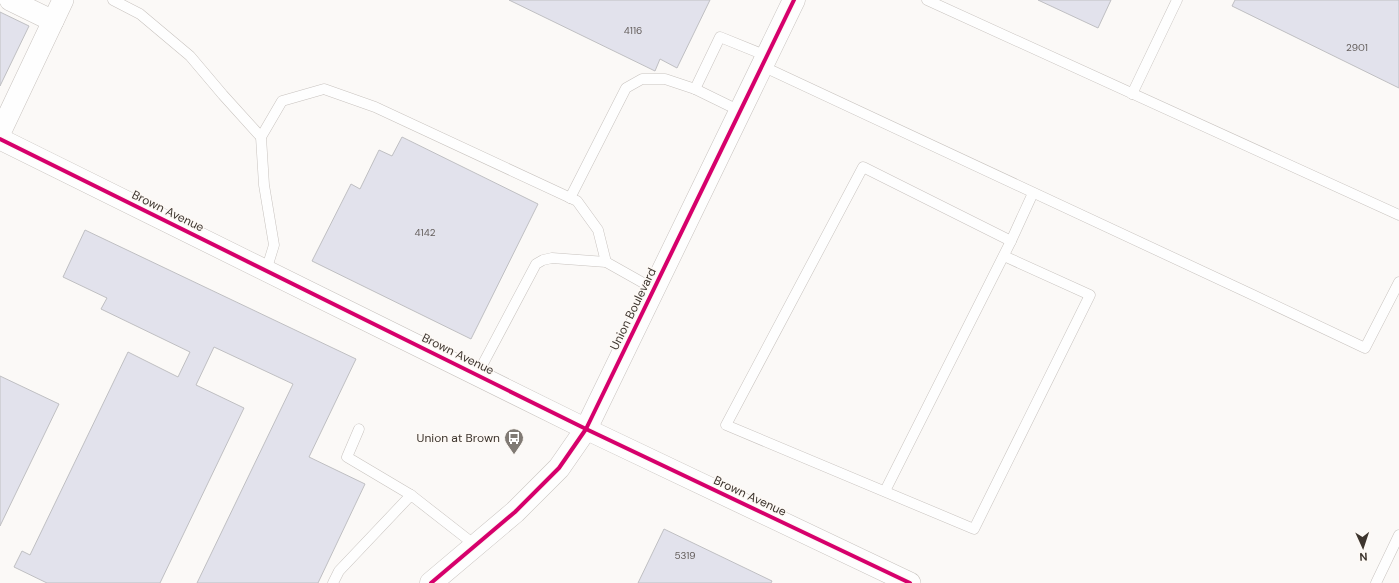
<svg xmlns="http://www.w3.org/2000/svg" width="1399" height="583" viewBox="0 0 1399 583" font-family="'DM Sans',sans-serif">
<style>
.building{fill:#e2e2ec;stroke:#bfbfc2}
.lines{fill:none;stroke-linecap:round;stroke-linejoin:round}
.service-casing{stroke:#c8c3bf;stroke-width:11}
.minor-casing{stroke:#c8c3bf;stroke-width:22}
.secondary-casing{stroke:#c8c3bf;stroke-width:23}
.service{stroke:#fefefe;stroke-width:10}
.minor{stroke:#fefefe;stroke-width:21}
.secondary{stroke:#fefefe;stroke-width:22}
.cycleway-casing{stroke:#fdf9f5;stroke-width:6}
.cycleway{stroke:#d6006c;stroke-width:4}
.labels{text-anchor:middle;stroke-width:3;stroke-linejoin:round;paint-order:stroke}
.number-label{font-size:10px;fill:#66605e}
.street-label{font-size:12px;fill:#3d352e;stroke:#fdf9f5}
.poi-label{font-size:12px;fill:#3d352e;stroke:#fdf9f5;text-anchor:end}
</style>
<rect width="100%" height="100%" fill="#fbf9f7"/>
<g class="building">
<polygon points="509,0 710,0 677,68 660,59 655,71"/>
<polygon points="1038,0 1111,0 1098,28"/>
<polygon points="1235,0 1399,0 1399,88 1232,6"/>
<polygon points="0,12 29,26 0,86"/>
<polygon points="402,137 538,204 471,339 312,261 351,184 360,189 379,150 392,156"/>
<polygon points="85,230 356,359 309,457 365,484 318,583 197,583 293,384 214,347 196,385 244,408 160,583 47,583 14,567 22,551 30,555 128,352 178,377 190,352 101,309 107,298 63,277"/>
<polygon points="0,376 59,404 0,526"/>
<polygon points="664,529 772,581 771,583 638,583"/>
</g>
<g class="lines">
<g class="service-casing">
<g id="service">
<polyline points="113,0 140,14 190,56 223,95 261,137"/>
<polyline points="927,0 1399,215"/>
<polyline points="762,66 1253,295 1365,348 1399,282"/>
<polyline points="1132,94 1177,0"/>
<polyline points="740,111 695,89 720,37 767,56"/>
<polyline points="570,198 626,88 642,79 665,79 695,89"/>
<polyline points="1004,256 1090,295 974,529 726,425 863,167 1011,241"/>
<polyline points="266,271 274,245 264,185 261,137 282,101 324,89 375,107 577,201 598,230 606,262"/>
<polyline points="477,375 536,264 543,260 552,258 606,262 654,289"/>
<polyline points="359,429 347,457 411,495"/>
<polyline points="885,491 1011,241 1033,193"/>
<polyline points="333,583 339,571 411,495 475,545"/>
<polyline points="1376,583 1399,535"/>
</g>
</g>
<g class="minor-casing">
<g id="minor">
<polyline points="10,0 53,21"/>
<polyline points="0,133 63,0"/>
<polyline points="0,139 586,429 910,583"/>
</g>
</g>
<g class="secondary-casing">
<polyline id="secondary" points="431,583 515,512 559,468 586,429 794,0"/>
</g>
<use href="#service" class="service"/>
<use href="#minor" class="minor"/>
<use href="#secondary" class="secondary"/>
<g class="cycleway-casing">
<g id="cycleway">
<polyline points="0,139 586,429 910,583"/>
<polyline points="431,583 515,512 559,468 586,429 794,0"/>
</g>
</g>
<use href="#cycleway" class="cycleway"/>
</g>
<defs>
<g id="bus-pin" transform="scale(1)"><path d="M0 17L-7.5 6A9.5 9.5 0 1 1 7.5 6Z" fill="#807a74" stroke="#fdf9f5"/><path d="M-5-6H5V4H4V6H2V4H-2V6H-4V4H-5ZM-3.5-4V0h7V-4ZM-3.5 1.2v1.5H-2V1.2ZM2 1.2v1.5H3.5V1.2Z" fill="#fff"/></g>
</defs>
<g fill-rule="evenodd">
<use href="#bus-pin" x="514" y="438"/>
</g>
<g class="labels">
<g class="number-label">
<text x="633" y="34">4116</text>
<text x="1357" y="51">2901</text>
<text x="425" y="236">4142</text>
<text x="685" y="559">5319</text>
</g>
<g class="street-label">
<text transform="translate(168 211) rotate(26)" y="4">Brown Avenue</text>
<text transform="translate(633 309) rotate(-64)" y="4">Union Boulevard</text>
<text transform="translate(458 354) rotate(26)" y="4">Brown Avenue</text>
<text transform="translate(750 496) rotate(25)" y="4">Brown Avenue</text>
</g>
<g class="poi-label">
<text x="500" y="442">Union at Brown</text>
</g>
</g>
<g transform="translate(1363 547) rotate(177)" stroke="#fdf9f5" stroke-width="3" paint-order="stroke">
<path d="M0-3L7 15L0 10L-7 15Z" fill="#3d352e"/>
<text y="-6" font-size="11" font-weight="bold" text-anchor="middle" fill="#3d352e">N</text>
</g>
</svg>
